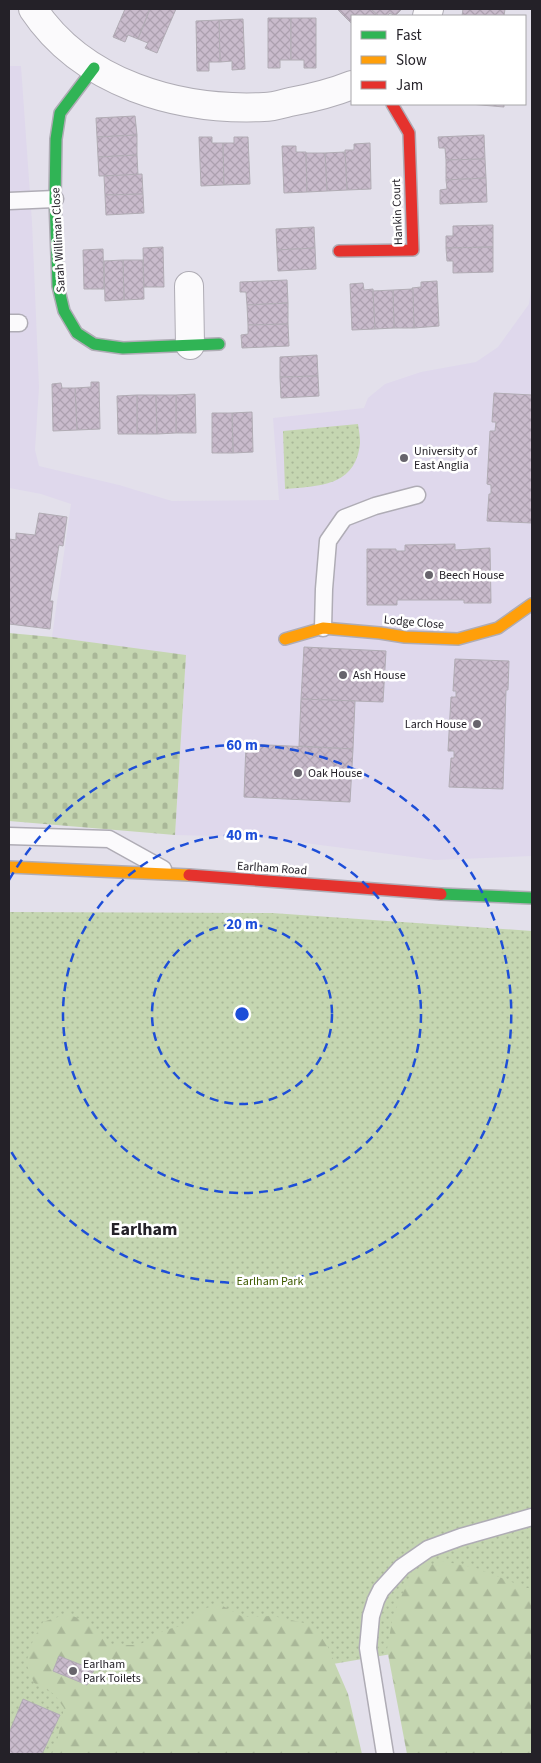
<svg xmlns="http://www.w3.org/2000/svg" width="541" height="1763" viewBox="0 0 541 1763" font-family="'Source Sans 3',sans-serif">
<style>
.built{fill:#dfd8ec}
.grass{fill:url(#grass-dots)}
.forest{fill:url(#forest-firs)}
.cemetery{fill:url(#cemetery-stones)}
.building{fill:url(#building-cross-hatch);stroke:#b1acb4}
.lines{fill:none;stroke-linecap:round;stroke-linejoin:round}
.lane-casing{stroke:#afacb5;stroke-width:19}
.street-casing{stroke:#afacb5;stroke-width:30}
.fast-casing{stroke:#afacb5;stroke-width:14}
.slow-casing{stroke:#afacb5;stroke-width:14}
.jam-casing{stroke:#afacb5;stroke-width:14}
.lane{stroke:#fbfafc;stroke-width:16}
.street{stroke:#fbfafc;stroke-width:28}
.fast{stroke:#30b455;stroke-width:11}
.slow{stroke:#ff9f0a;stroke-width:11}
.jam{stroke:#e5322d;stroke-width:11}
.ring{fill:none;stroke:#1d4ed8;stroke-width:2.5;stroke-dasharray:9 6}
.poi-dot{fill:#67646c;stroke:#fff;stroke-width:2}
.labels{text-anchor:middle;stroke-width:5;stroke-linejoin:round;paint-order:stroke}
.street-label{font-size:12px;fill:#242128;stroke:#fff}
.poi-label{font-size:12px;fill:#242128;stroke:#fff;text-anchor:start}
.park-label{font-size:12px;fill:#3f5b00;stroke:#fff}
.district-label{font-size:18px;font-weight:bold;fill:#242128;stroke:#fff}
.centre{fill:#1d4ed8;stroke:#fff;stroke-width:2.5}
.ring-label{font-size:15px;text-anchor:middle;font-weight:bold;fill:#1d4ed8;stroke:#fff;stroke-width:5;stroke-linejoin:round;paint-order:stroke}
</style>
<defs>
<pattern id="grass-dots" width="8" height="8" patternUnits="userSpaceOnUse" patternTransform="scale(1.25)"><rect width="8" height="8" fill="#c5d6b1"/><path d="M2 2h.1M6 6h.1" fill="none" stroke="#a9b798" stroke-width="1.8" stroke-linecap="round"/></pattern>
<pattern id="forest-firs" width="22" height="20" patternUnits="userSpaceOnUse" patternTransform="scale(1.25)"><rect width="22" height="20" fill="#c5d6b1"/><path d="M5 1l3.5 6h-7zM16 11l3.5 6h-7z" fill="#a9b798"/></pattern>
<pattern id="cemetery-stones" width="16" height="16" patternUnits="userSpaceOnUse" patternTransform="scale(1.25)"><rect width="16" height="16" fill="#c5d6b1"/><path d="M2 7V4a2 2 0 0 1 4 0v3zM10 15v-3a2 2 0 0 1 4 0v3z" fill="#a9b798"/></pattern>
<pattern id="building-cross-hatch" width="8" height="8" patternUnits="userSpaceOnUse" patternTransform="scale(1.25)"><rect width="8" height="8" fill="#c9bbcc"/><path d="M0 0l8 8M0 8l8-8" fill="none" stroke="#aca0af"/></pattern>
</defs>
<rect width="100%" height="100%" fill="#e3e0eb"/>
<polygon class="built" points="9,66 21,66 32,222 39,387 35,450 39,466 119,485 172,501 279,500 273,418 364,408 368,398 385,384 421,372 476,362 498,347 529,304 532,283 532,856 435,860 259,837 175,835 186,656 52,637 71,504 41,494 9,488"/>
<g class="grass">
<path d="M358 424C359 430 360 437 360 443 356 487 318 486 285 489L283 431Z"/>
<polygon points="9,912 272,913 532,931 532,1630 111,1702 95,1754 9,1754"/>
</g>
<g class="forest">
<polygon points="442,1561 476,1568 527,1588 532,1588 532,1754 407,1754 387,1649 393,1616 412,1571"/>
<polygon points="219,1604 243,1617 273,1616 313,1625 327,1645 348,1694 362,1754 52,1754 58,1737 64,1708 54,1694 34,1683 26,1663 33,1640 43,1622 67,1614 89,1622 108,1645 139,1645 165,1630 189,1624 200,1610"/>
</g>
<polygon class="cemetery" points="9,633 52,637 186,655 175,835 9,821"/>
<g class="building">
<polygon points="125,9 150,9 138,39 128,35 125,42 113,37"/>
<polygon points="150,9 176,9 157,53 145,48 148,43 138,39"/>
<polygon points="337,9 371,9 379,16 352,16 352,24"/>
<polygon points="371,9 402,9 395,16 390,13 387,16 379,16"/>
<polygon points="463,9 505,9 504,16 462,16"/>
<polygon points="268,18 291,18 291,60 280,60 280,68 268,68"/>
<polygon points="291,18 316,18 316,68 304,68 304,60 291,60"/>
<polygon points="243,19 245,69 232,70 232,61 220,62 219,20"/>
<polygon points="219,20 220,62 209,62 209,71 197,71 196,21"/>
<polygon points="470,104 504,104 504,107"/>
<polygon points="135,116 137,135 97,137 96,118"/>
<polygon points="137,135 137,155 98,157 97,137"/>
<polygon points="484,135 485,159 446,160 445,148 439,148 438,137"/>
<polygon points="199,137 212,137 212,143 223,143 224,185 201,186"/>
<polygon points="234,137 248,137 250,184 224,185 223,143 234,143"/>
<polygon points="370,143 371,189 347,190 345,150 354,150 354,144"/>
<polygon points="282,146 296,146 296,152 306,152 307,192 284,193"/>
<polygon points="345,152 347,190 327,191 325,153"/>
<polygon points="306,153 325,153 327,191 307,192"/>
<polygon points="137,155 138,175 99,176 98,157"/>
<polygon points="485,159 486,178 446,180 446,160"/>
<polygon points="142,174 143,194 105,195 104,176"/>
<polygon points="486,178 487,202 440,204 440,190 447,189 446,180"/>
<polygon points="143,194 144,213 106,215 105,195"/>
<polygon points="493,225 493,247 446,248 446,236 453,236 453,226"/>
<polygon points="314,227 315,248 277,250 276,229"/>
<polygon points="163,247 164,287 144,287 143,248"/>
<polygon points="493,247 493,272 453,273 453,261 447,261 446,248"/>
<polygon points="315,248 316,269 278,271 277,250"/>
<polygon points="103,249 104,289 84,289 83,250"/>
<polygon points="123,260 143,260 144,299 124,300"/>
<polygon points="123,260 124,300 105,301 104,261"/>
<polygon points="287,280 288,303 247,305 246,292 240,292 240,282"/>
<polygon points="437,281 439,326 414,328 412,288 421,287 421,282"/>
<polygon points="363,283 364,290 373,289 375,329 352,330 350,284"/>
<polygon points="413,289 414,328 394,328 393,290"/>
<polygon points="393,290 394,328 375,329 373,291"/>
<polygon points="288,303 288,324 248,325 247,305"/>
<polygon points="288,324 289,346 242,348 241,335 248,334 248,325"/>
<polygon points="317,355 318,376 280,377 280,357"/>
<polygon points="318,376 319,396 281,398 280,377"/>
<polygon points="91,382 99,382 100,429 77,430 75,388 91,387"/>
<polygon points="61,383 62,388 75,388 77,430 53,431 52,384"/>
<polygon points="494,393 532,395 532,523 487,521 489,494 491,494 491,485 487,484 490,431 495,431 496,422 492,422"/>
<polygon points="195,394 196,433 176,433 176,395"/>
<polygon points="137,395 156,395 157,434 137,434"/>
<polygon points="137,395 137,434 118,434 117,396"/>
<polygon points="156,395 176,395 176,433 157,434"/>
<polygon points="252,412 253,452 233,453 232,413"/>
<polygon points="212,413 232,413 233,453 212,453"/>
<polygon points="39,513 67,517 63,546 59,545 50,601 53,601 50,629 9,624 9,539 16,540 16,533 35,535"/>
<polygon points="455,544 455,550 490,548 491,603 464,603 464,600 397,600 397,605 367,605 367,549 396,549 396,551 405,551 405,545"/>
<polygon points="304,647 386,651 383,702 301,699"/>
<polygon points="455,659 509,661 508,690 506,690 503,789 449,787 451,758 454,758 454,751 448,751 451,697 456,697 456,691 453,691"/>
<polygon points="301,699 355,701 353,749 299,746"/>
<polygon points="246,744 353,749 350,802 244,797"/>
<polygon points="59,1656 94,1670 87,1685 53,1671"/>
<polygon points="23,1699 60,1715 42,1754 9,1754 9,1733"/>
</g>
<g class="lines">
<g class="lane-casing">
<g id="lane">
<polyline points="9,201 55,199"/>
<polyline points="9,323 19,323"/>
<polyline points="323,628 324,589 328,541 344,518 375,506 417,495"/>
<polyline points="9,836 109,839 163,869"/>
<polyline points="385,1754 368,1648 371,1616 376,1600 381,1590 402,1567 428,1549 461,1537 532,1517"/>
</g>
</g>
<g class="street-casing">
<g id="street">
<path d="M33 9C83 84 178 111 264 107 273 107 282 104 290 102 312 98 332 93 352 85"/>
<polyline points="427,16 429,9"/>
<polyline points="189,286 190,345"/>
</g>
</g>
<g class="fast-casing">
<g id="fast">
<polyline points="94,68 60,113 56,139 55,199 58,286 64,311 77,333 94,344 123,348 219,344"/>
<polyline points="441,894 532,898"/>
</g>
</g>
<g class="slow-casing">
<g id="slow">
<polyline points="285,639 323,628 380,633 405,637 458,639 498,628 532,604"/>
<polyline points="9,867 189,875"/>
</g>
</g>
<g class="jam-casing">
<g id="jam">
<polyline points="339,251 413,250 409,133 392,104"/>
<polyline points="189,875 441,894"/>
</g>
</g>
<use href="#lane" class="lane"/>
<use href="#street" class="street"/>
<use href="#fast" class="fast"/>
<use href="#slow" class="slow"/>
<use href="#jam" class="jam"/>
</g>
<g class="ring">
<circle cx="242" cy="1014" r="90"/>
<circle cx="242" cy="1014" r="179"/>
<path d="M9 880A269 269 0 1 1 9 1148"/>
</g>
<g class="poi-dot">
<circle cx="404" cy="458" r="5"/>
<circle cx="429" cy="575" r="5"/>
<circle cx="343" cy="675" r="5"/>
<circle cx="477" cy="724" r="5"/>
<circle cx="298" cy="773" r="5"/>
<circle cx="73" cy="1671" r="5"/>
</g>
<g class="labels">
<g class="street-label">
<text transform="translate(397 212) rotate(-92)" y="4">Hankin Court</text>
<text transform="translate(58 240) rotate(-93)" y="4">Sarah Williman Close</text>
<text transform="translate(414 622) rotate(5)" y="4">Lodge Close</text>
<text transform="translate(272 868) rotate(4)" y="4">Earlham Road</text>
</g>
<g class="poi-label">
<text x="414" y="455">University of<tspan x="414" dy="14">East Anglia</tspan></text>
<text x="439" y="579">Beech House</text>
<text x="353" y="679">Ash House</text>
<text x="467" y="728" text-anchor="end">Larch House</text>
<text x="308" y="777">Oak House</text>
<text x="83" y="1668">Earlham<tspan x="83" dy="14">Park Toilets</tspan></text>
</g>
<g class="park-label">
<text x="270" y="1285">Earlham Park</text>
</g>
<g class="district-label">
<text x="144" y="1235">Earlham</text>
</g>
</g>
<circle cx="242" cy="1014" r="8" class="centre"/>
<g class="ring-label">
<text x="242" y="750">60 m</text>
<text x="242" y="840">40 m</text>
<text x="242" y="929">20 m</text>
</g>
<rect width="541" height="1763" fill="none" stroke="#242128" stroke-width="20"/>
<rect x="351" y="15" width="175" height="90" fill="#ffffff" stroke="#a7a6a9"/>
<rect x="361" y="31" width="25" height="8" fill="#30b455" stroke="#a7a6a9"/>
<text x="396" y="40" font-size="15" fill="#242128">Fast</text>
<rect x="361" y="56" width="25" height="8" fill="#ff9f0a" stroke="#a7a6a9"/>
<text x="396" y="65" font-size="15" fill="#242128">Slow</text>
<rect x="361" y="81" width="25" height="8" fill="#e5322d" stroke="#a7a6a9"/>
<text x="396" y="90" font-size="15" fill="#242128">Jam</text>
</svg>
